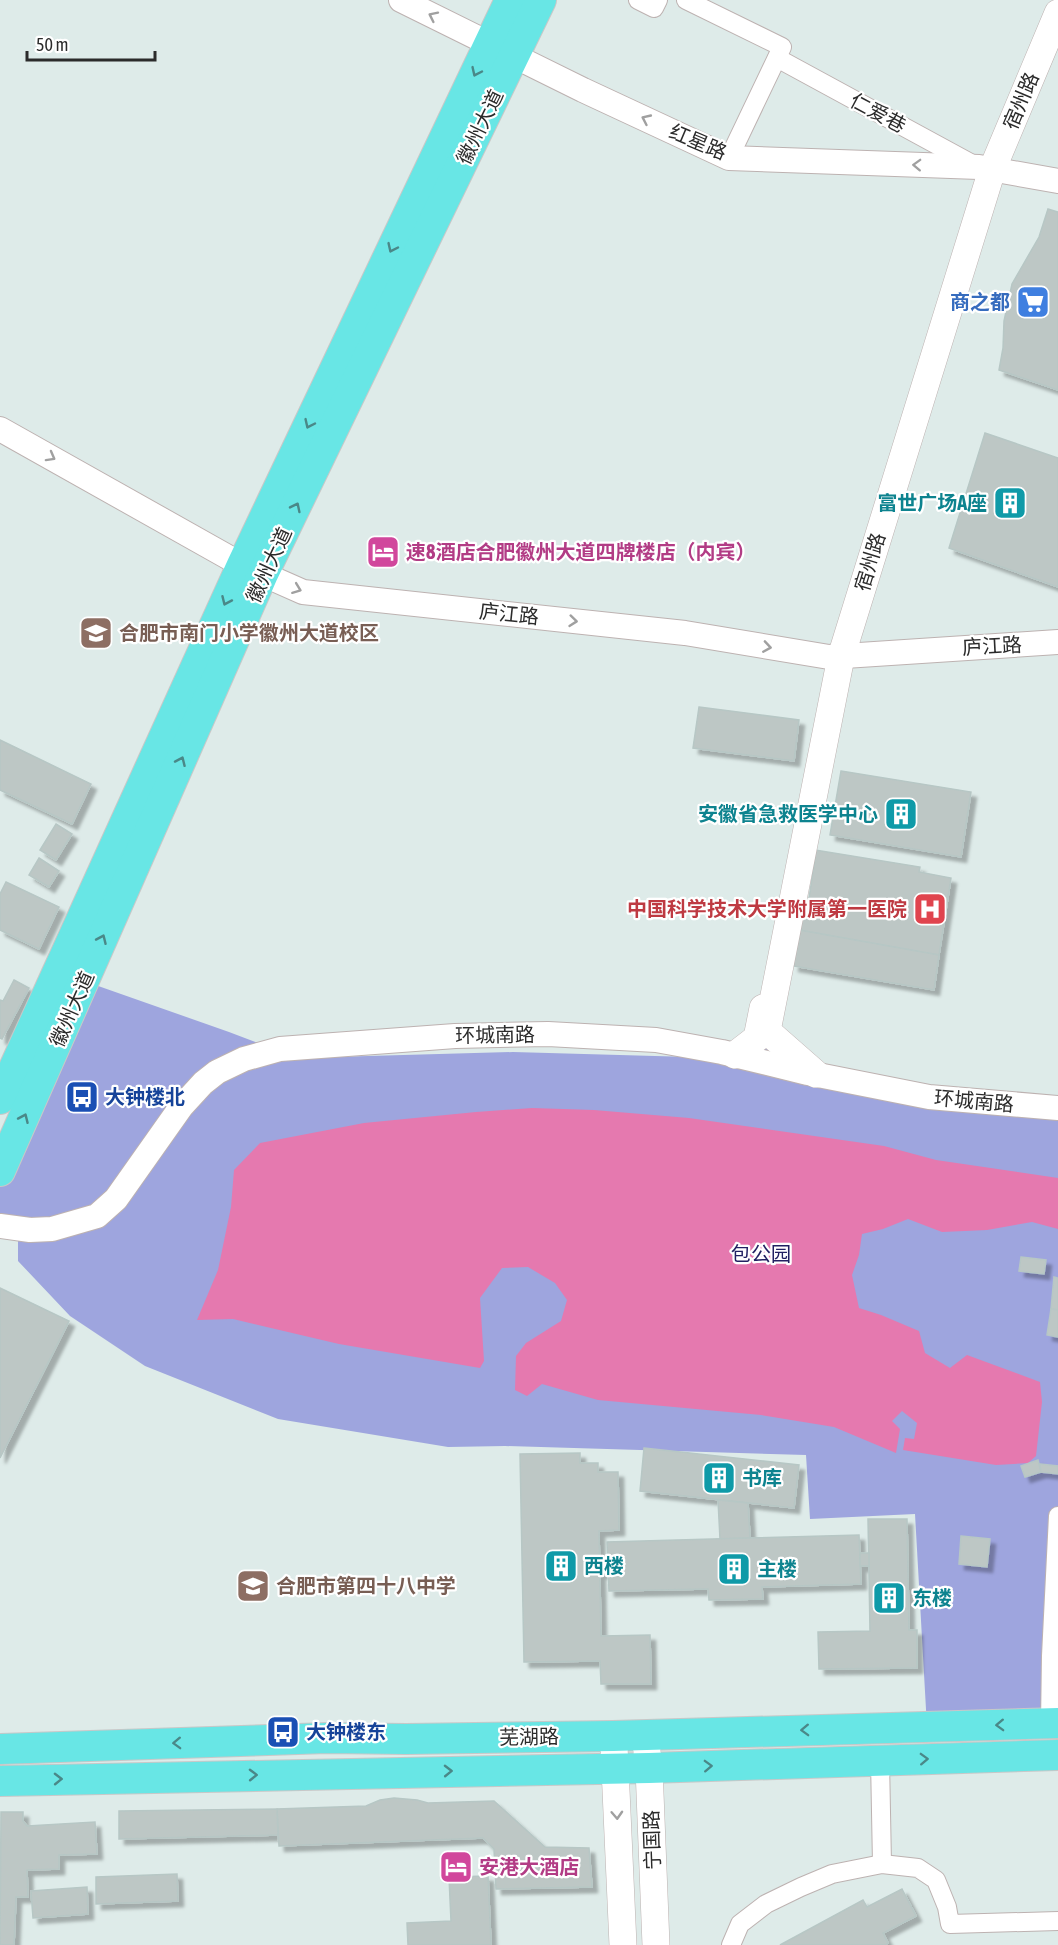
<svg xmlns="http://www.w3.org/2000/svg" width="1058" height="1945" viewBox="0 0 1058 1945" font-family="'Asap Condensed','Noto Sans SC',sans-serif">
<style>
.green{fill:#9ea5de}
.water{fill:#e579af}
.building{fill:#bdc7c5;stroke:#b7c7c5;stroke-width:1.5;filter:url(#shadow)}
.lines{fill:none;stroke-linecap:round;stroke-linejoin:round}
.minor-casing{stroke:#bdb2b1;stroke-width:20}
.tertiary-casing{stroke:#bdb2b1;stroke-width:26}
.secondary-casing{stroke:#bdb2b1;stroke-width:28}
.primary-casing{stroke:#c8c8c8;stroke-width:32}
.minor{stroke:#fff;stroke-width:18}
.tertiary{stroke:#fff;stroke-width:24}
.secondary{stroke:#fff;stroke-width:27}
.primary{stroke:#68e6e5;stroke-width:30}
.oneway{stroke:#a0a0a0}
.oneway2{stroke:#4a8888}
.labels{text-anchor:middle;stroke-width:4.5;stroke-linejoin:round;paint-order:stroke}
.street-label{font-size:20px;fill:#2b2b2b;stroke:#fff}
.shop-label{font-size:20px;font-weight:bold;fill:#366cbe;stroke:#fff;text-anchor:end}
.culture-label{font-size:20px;font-weight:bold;fill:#0d838f;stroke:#fff;text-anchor:start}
.hotel-label{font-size:20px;font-weight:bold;fill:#b23c85;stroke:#fff;text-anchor:start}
.education-label{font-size:20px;font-weight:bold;fill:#785e54;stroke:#fff;text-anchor:start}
.health-label{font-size:20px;font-weight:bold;fill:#be3a42;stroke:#fff;text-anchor:end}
.transit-label{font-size:20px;font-weight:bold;fill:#164399;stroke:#fff;text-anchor:start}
.park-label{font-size:20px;fill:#212062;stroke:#fff}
</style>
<defs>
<filter id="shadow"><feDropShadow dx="5.5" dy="5.5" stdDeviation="1.5" flood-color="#0004"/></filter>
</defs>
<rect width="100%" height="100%" fill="#deebe9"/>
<polygon class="green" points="84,981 229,1032 297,1058 513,1052 726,1058 757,1038 824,1065 1058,1111 1058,1723 927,1727 915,1514 810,1519 806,1455 505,1446 448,1447 278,1419 145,1366 70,1316 18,1261 18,1233 0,1231 0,1171"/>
<polygon class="water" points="532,1108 594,1110 689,1118 884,1146 936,1160 1058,1178 1058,1229 1032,1222 987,1230 942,1232 908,1219 883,1229 862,1234 859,1255 852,1275 859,1308 881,1315 919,1331 925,1353 950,1368 967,1355 1040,1382 1042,1402 1036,1456 1028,1463 996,1465 903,1450 905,1438 914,1439 917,1423 902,1411 892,1421 900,1429 896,1453 834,1427 761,1415 598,1400 542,1384 527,1396 515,1390 516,1356 526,1343 561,1321 567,1300 555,1283 528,1267 502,1268 480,1298 484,1361 480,1368 339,1344 233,1319 197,1320 218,1270 231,1207 234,1170 260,1143 364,1123 476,1112"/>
<g class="building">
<polygon points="1048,209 1058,212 1058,390 999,370 1003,348 1004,321 1012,284 1039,237"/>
<polygon points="985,433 1058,458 1058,587 949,548"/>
<polygon points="699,707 799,720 794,761 693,748"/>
<polygon points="0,740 91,784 72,824 0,790"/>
<polygon points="841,771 971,792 961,857 830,835"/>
<polygon points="56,824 72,834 56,860 40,850"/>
<polygon points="815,850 920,867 919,872 951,878 939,955 799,930 801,918 806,918 815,859 814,859"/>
<polygon points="39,858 59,871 49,887 29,875"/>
<polygon points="6,882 59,907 39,949 0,930 0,894"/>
<polygon points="799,930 939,955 934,990 793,966"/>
<polygon points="14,980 29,988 2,1039 0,1038 0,1000 3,1001"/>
<polygon points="1021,1257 1046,1260 1044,1274 1019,1271"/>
<polygon points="1054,1277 1058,1278 1058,1310 1051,1309"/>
<polygon points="0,1288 69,1321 0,1458"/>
<polygon points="1051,1309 1058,1310 1058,1337 1047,1335"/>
<polygon points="644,1448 799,1465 794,1508 640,1491"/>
<polygon points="580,1453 580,1463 598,1463 598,1472 618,1472 619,1530 599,1531 601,1636 650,1635 651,1684 601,1684 600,1661 524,1662 520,1454"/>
<polygon points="1038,1460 1041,1472 1025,1477 1021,1466"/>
<polygon points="1040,1464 1058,1466 1058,1474 1041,1472"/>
<polygon points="718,1500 748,1503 750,1538 720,1539"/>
<polygon points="868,1519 907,1519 909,1630 917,1630 917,1668 819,1669 818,1632 870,1631"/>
<polygon points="859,1535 861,1584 762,1587 763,1599 709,1600 708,1589 609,1591 607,1542"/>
<polygon points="961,1536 990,1539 987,1567 959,1564"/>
<rect x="860" y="1553" width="9" height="13"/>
<polygon points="600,1560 607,1561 608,1573 600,1573"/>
<polygon points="394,1798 417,1800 428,1803 494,1801 545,1847 589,1848 592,1887 496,1889 494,1849 483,1838 279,1846 277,1809 366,1806 380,1800"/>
<polygon points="277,1809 278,1835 119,1839 119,1811"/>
<polygon points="1,1812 23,1812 23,1821 27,1826 95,1822 97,1854 59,1855 59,1869 27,1870 28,1897 16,1897 14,1945 0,1945"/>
<polygon points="177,1874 178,1901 96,1904 96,1877"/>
<polygon points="488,1876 491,1945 408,1945 407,1923 451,1921 449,1877"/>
<polygon points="87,1887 88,1914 33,1918 31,1891"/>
<polygon points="902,1889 916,1916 883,1933 888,1943 885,1945 780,1945 863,1900 867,1907"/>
</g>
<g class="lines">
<g class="minor-casing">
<g id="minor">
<polyline points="638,0 654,8 658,0"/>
<polyline points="686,0 782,47 729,158"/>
<polyline points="777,58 974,165"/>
<polyline points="1050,1724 1051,1656 1058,1516"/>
<polyline points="880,1760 882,1864"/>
<polyline points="731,1945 740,1924 766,1904 801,1887 832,1874 882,1864 918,1868 936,1880 947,1907 950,1924 1058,1921"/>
</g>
</g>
<g class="tertiary-casing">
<g id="tertiary">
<polyline points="401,0 583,90 729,158 979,167 1058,181"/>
<polyline points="0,429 242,565 303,592 685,633 829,657 1058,642"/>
<polyline points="0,1226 30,1230 52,1229 97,1216 116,1199 181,1107 203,1083 217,1072 244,1059 280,1049 455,1036 548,1034 656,1040 722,1052 808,1073 929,1097 1058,1108"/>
</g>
</g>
<g class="secondary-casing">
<g id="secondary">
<polyline points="735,1055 757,1038 763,1008"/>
<polyline points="816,1074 767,1031 841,657 992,170 1058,13"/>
<polyline points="645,1735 649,1768 656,1945"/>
<polyline points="614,1746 623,1945"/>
</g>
</g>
<g class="primary-casing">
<g id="primary">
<polyline points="0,1099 242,565 510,0"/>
<polyline points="0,1171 263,574 541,0"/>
<polyline points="0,1749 327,1738 406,1739 613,1736 1058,1723"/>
<polyline points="0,1781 649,1768 1058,1755"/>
</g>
</g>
<use href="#minor" class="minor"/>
<use href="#tertiary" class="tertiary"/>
<use href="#secondary" class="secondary"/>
<use href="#primary" class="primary"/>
</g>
<defs><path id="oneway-chevron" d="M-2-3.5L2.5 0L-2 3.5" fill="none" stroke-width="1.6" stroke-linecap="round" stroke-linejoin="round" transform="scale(1.5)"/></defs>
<g class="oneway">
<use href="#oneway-chevron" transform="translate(433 16) rotate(-154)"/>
<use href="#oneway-chevron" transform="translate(646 119) rotate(-155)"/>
<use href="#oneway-chevron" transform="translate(917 165) rotate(-178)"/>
<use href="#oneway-chevron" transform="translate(51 457) rotate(29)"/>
<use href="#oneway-chevron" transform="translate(297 589) rotate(21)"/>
<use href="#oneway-chevron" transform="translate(573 621) rotate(6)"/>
<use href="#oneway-chevron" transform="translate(767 647) rotate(9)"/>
<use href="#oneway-chevron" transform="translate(617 1815) rotate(87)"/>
</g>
<g class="oneway2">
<use href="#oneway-chevron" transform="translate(476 72) rotate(115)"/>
<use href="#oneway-chevron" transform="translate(392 248) rotate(115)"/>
<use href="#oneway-chevron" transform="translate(309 424) rotate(115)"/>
<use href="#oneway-chevron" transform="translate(296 507) rotate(-64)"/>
<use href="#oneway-chevron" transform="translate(226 601) rotate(114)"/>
<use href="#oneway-chevron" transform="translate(181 761) rotate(-66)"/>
<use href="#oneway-chevron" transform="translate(102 939) rotate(-66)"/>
<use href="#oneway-chevron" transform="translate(24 1118) rotate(-66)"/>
<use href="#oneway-chevron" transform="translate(1000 1725) rotate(178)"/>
<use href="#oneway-chevron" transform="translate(805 1730) rotate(178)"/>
<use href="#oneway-chevron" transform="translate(177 1743) rotate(178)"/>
<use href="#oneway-chevron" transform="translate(924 1759) rotate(-2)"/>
<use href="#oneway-chevron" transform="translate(708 1766) rotate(-2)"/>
<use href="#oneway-chevron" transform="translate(448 1771) rotate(-1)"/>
<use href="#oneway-chevron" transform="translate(253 1775) rotate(-1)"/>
<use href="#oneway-chevron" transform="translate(58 1779) rotate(-1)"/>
</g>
<defs>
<g id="supermarket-square" transform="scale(1.725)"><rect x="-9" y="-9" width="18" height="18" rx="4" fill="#3f7fe0" stroke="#fff"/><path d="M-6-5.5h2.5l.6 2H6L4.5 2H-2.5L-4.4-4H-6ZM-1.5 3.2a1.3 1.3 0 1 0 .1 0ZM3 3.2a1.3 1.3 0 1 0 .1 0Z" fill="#fff"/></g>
<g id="building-square" transform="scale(1.725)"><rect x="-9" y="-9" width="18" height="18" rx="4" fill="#0f9aa8" stroke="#fff"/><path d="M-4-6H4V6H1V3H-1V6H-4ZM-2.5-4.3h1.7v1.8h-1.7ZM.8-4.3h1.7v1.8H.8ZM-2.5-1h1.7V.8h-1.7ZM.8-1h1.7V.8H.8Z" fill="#fff"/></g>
<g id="hotel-square" transform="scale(1.725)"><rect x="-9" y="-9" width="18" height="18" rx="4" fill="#d1479c" stroke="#fff"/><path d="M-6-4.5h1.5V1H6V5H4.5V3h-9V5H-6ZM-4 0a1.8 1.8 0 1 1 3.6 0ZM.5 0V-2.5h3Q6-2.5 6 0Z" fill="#fff"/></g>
<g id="school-square" transform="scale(1.725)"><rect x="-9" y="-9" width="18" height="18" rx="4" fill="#8d6e63" stroke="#fff"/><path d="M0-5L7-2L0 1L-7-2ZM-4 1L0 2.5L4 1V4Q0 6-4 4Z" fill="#fff"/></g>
<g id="hospital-square" transform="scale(1.725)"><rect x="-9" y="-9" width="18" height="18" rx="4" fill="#e0444e" stroke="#fff"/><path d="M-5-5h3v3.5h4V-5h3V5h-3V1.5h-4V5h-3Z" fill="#fff"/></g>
<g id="bus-square" transform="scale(1.725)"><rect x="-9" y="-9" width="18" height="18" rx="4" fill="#1a4fb4" stroke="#fff"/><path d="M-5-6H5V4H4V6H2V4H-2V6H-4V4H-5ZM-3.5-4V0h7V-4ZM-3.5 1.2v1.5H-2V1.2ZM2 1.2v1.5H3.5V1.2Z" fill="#fff"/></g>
</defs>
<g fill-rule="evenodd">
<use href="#supermarket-square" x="1033" y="302"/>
<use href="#building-square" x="1010" y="503"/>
<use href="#hotel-square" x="383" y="552"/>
<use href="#school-square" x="96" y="633"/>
<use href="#building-square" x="901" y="814"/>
<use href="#hospital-square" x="930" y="909"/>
<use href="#bus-square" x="82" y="1097"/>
<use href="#building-square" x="719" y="1478"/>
<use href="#building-square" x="561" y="1566"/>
<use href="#building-square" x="734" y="1569"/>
<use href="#school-square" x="253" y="1586"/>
<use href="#building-square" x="889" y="1598"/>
<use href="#bus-square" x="283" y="1732"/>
<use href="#hotel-square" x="456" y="1867"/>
</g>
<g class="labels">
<g class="street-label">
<text transform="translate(1021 101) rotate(-67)" y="7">宿州路</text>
<text transform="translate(878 113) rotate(28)" y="7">仁爱巷</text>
<text transform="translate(480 127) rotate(-64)" y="7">徽州大道</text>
<text transform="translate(698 142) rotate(23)" y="7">红星路</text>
<text transform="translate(870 562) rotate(-73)" y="7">宿州路</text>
<text transform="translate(269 565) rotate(-65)" y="7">徽州大道</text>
<text transform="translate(509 614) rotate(6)" y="7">庐江路</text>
<text transform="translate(992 646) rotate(-3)" y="7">庐江路</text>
<text transform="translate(72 1009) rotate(-66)" y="7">徽州大道</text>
<text transform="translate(495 1035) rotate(-1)" y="7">环城南路</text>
<text transform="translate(974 1101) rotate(5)" y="7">环城南路</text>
<text transform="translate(529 1737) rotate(-1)" y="7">芜湖路</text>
<text transform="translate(652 1840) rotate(-92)" y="7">宁国路</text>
</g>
<g class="shop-label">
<text x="1010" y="309">商之都</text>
</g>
<g class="culture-label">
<text x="987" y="510" text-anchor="end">富世广场A座</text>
<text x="878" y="821" text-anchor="end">安徽省急救医学中心</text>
<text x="742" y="1485">书库</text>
<text x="584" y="1573">西楼</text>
<text x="757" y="1576">主楼</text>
<text x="912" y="1605">东楼</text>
</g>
<g class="hotel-label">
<text x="406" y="559">速8酒店合肥徽州大道四牌楼店（内宾）</text>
<text x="479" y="1874">安港大酒店</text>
</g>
<g class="education-label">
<text x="119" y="640">合肥市南门小学徽州大道校区</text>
<text x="276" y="1593">合肥市第四十八中学</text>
</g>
<g class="health-label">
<text x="907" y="916">中国科学技术大学附属第一医院</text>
</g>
<g class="transit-label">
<text x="105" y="1104">大钟楼北</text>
<text x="306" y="1739">大钟楼东</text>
</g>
<g class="park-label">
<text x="761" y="1261">包公园</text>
</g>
</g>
<path d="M27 51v9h128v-9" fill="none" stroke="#2b2b2b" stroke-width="3"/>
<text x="36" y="51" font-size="18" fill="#2b2b2b" stroke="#ffffff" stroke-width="4.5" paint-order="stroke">50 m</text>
</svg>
